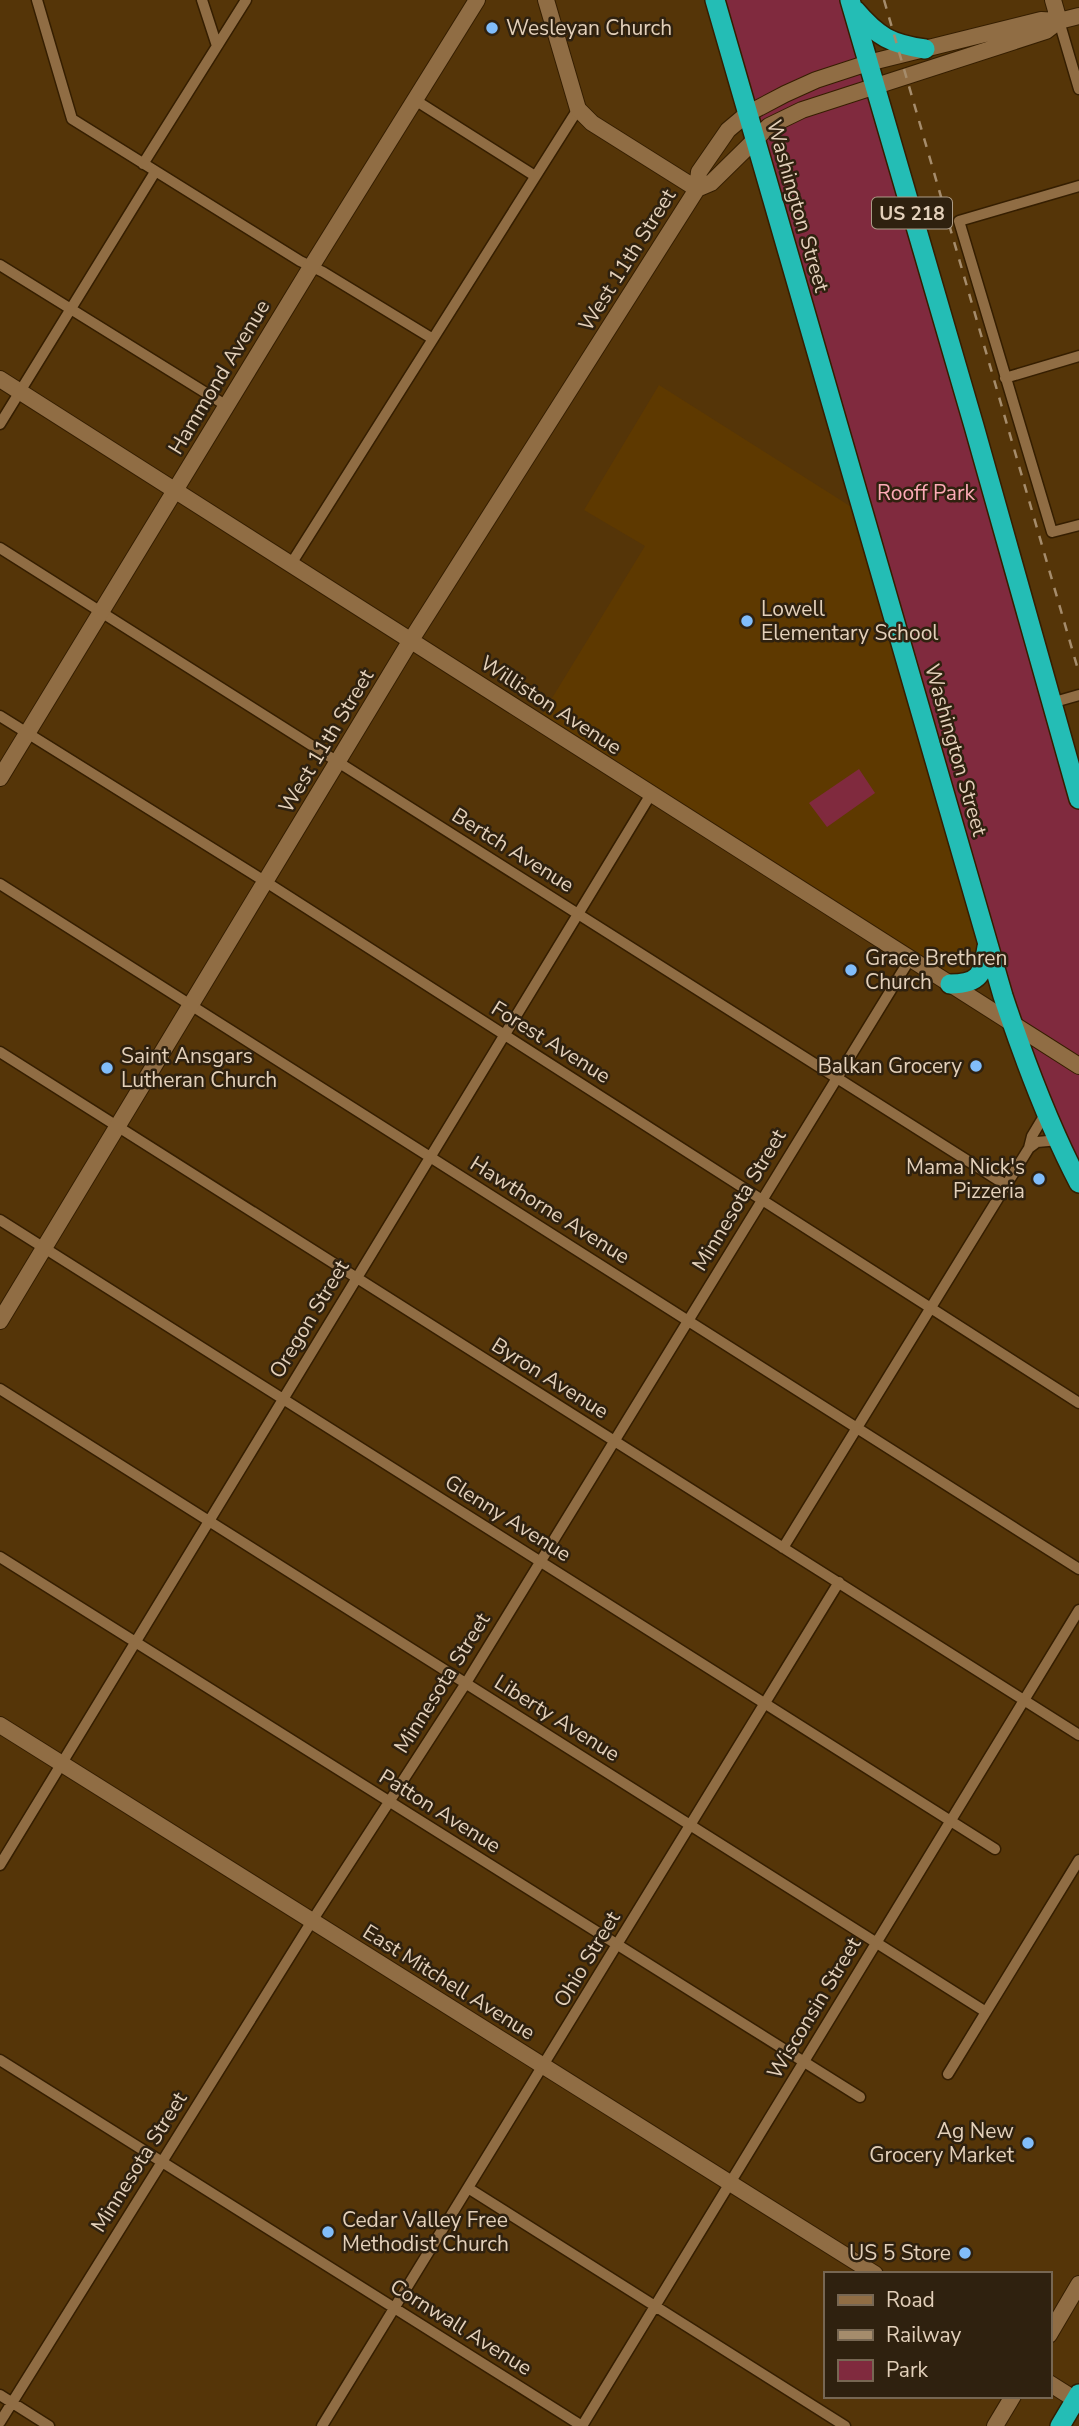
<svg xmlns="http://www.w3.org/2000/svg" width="1079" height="2426" viewBox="0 0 1079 2426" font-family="'Nunito Sans',sans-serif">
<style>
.built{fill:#5e3900}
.green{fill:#802a3e}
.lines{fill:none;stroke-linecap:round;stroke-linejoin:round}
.street-casing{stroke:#351e00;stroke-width:13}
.secondary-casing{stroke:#351e00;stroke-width:18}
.highway-casing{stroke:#351e00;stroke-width:22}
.street{stroke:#906d44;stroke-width:10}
.secondary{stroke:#906d44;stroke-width:16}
.highway{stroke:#24bdb5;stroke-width:19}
.rail{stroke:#a58c6c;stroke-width:2.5;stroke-dasharray:9 9;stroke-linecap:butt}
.poi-dot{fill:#81bdfa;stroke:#2f210f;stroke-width:2.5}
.labels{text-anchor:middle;stroke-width:5;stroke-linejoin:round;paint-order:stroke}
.shield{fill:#2f210f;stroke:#ad9c87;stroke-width:2}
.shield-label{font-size:19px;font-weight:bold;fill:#e3d0ba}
.poi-label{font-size:21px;fill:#e3d0ba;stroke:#2f210f;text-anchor:start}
.street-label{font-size:21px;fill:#e3d0ba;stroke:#2f210f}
.park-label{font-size:21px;fill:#fdabb7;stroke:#2f210f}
</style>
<rect width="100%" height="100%" fill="#553508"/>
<path class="built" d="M659,385L864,515L987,942L950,984L538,721L645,546L584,510Z"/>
<path class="green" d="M715,0H850L1079,787V1183L1036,1085Z
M859,769L875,793L827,827L809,803Z"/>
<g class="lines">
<g class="street-casing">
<path id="street" d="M37,0L72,119L300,261L323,272L433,339
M202,0L217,46
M1059,21L1079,89
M415,100L535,176
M143,164L246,0
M1079,186L959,221L1052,532L1079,525
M0,265L227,406
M1005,378L1079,356
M0,424L155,172
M0,548L1006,1185
M291,564L578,109
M1051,703L1079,695
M0,716L266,882L1079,1403
M0,884L1079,1569
M0,1052L1079,1735
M1029,1148L1037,1142L1059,1140
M0,1220L995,1849
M0,1389L986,2012
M783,1548L1029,1148L1032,1136L1047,1111
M0,1557L860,2097
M0,1865L651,794
M0,2060L582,2426
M948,2074L1079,1860
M468,2188L845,2426
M0,2395L49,2426
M0,2422L312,1921L466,1683L910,959
M322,2426L839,1582
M582,2426L1079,1610"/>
</g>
<g class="secondary-casing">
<path id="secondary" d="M546,0L578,109L592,123L697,189
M1053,0L1059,21
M697,189L711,183L769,126L802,110L1046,31L1059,21L1079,16
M0,379L1079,1066
M0,778L311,267L477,0
M0,1321L411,640L697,189L699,172L728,130L747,114L785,94L816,80L868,63L1041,20L1059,21
M0,1725L875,2274
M1049,2335L1079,2284
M1049,2383L1079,2402
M995,2426L1013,2396"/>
</g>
<g class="highway-casing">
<path id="highway" d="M715,0L1003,996C1024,1059 1048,1124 1079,1183
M850,0L974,426L1079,799
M855,10C878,37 891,44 925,49
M950,984C980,984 983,974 987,947
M1060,2426L1079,2394"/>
</g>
<use href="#street" class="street"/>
<use href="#secondary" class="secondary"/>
<use href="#highway" class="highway"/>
<path class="rail" d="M884,0L1079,673"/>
</g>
<g class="poi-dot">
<circle cx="492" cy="28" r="7"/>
<circle cx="747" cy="621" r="7"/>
<circle cx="851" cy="970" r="7"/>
<circle cx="976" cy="1066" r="7"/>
<circle cx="107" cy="1068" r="7"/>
<circle cx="1039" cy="1179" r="7"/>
<circle cx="1028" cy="2143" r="7"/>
<circle cx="328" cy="2232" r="7"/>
<circle cx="965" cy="2253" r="7"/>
</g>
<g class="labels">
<rect class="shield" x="872" y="197.5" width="80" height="31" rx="5"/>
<g class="shield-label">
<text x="912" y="220">US 218</text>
</g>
<g class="poi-label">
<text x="506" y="35">Wesleyan Church</text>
<text x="761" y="616">Lowell<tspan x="761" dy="24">Elementary School</tspan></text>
<text x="865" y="965">Grace Brethren<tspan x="865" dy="24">Church</tspan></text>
<text x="121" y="1063">Saint Ansgars<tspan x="121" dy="24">Lutheran Church</tspan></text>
<text x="962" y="1073" text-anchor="end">Balkan Grocery</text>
<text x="1025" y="1174" text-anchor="end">Mama Nick's<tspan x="1025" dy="24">Pizzeria</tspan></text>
<text x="1014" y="2138" text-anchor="end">Ag New<tspan x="1014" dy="24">Grocery Market</tspan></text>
<text x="342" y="2227">Cedar Valley Free<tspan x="342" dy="24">Methodist Church</tspan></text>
<text x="951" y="2260" text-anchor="end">US 5 Store</text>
</g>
<g class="street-label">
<text transform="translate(798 206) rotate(74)" y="7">Washington Street</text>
<text transform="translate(627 260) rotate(-58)" y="7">West 11th Street</text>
<text transform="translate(219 377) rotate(-59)" y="7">Hammond Avenue</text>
<text transform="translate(551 705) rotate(33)" y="7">Williston Avenue</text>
<text transform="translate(326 741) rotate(-59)" y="7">West 11th Street</text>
<text transform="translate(956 750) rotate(74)" y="7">Washington Street</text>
<text transform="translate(513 850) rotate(32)" y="7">Bertch Avenue</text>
<text transform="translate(551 1042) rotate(32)" y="7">Forest Avenue</text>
<text transform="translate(739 1200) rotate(-59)" y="7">Minnesota Street</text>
<text transform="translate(550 1210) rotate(32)" y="7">Hawthorne Avenue</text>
<text transform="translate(309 1319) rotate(-59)" y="7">Oregon Street</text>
<text transform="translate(550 1378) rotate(32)" y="7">Byron Avenue</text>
<text transform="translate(508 1518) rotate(32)" y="7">Glenny Avenue</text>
<text transform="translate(442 1683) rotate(-58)" y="7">Minnesota Street</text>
<text transform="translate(557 1718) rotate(32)" y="7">Liberty Avenue</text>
<text transform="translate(440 1811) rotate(32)" y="7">Patton Avenue</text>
<text transform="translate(587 1959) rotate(-59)" y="7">Ohio Street</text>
<text transform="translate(449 1982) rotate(32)" y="7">East Mitchell Avenue</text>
<text transform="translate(814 2008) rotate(-59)" y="7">Wisconsin Street</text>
<text transform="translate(139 2162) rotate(-58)" y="7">Minnesota Street</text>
<text transform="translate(461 2327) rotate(32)" y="7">Cornwall Avenue</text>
</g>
<g class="park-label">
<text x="926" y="500">Rooff Park</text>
</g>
</g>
<rect x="824" y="2272" width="228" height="126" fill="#2f210f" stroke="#776753" stroke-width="2"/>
<rect x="838" y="2295" width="35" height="10" fill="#906d44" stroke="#776753" stroke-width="2"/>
<text x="886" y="2307" font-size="21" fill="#e3d0ba">Road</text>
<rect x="838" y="2330" width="35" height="10" fill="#a58c6c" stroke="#776753" stroke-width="2"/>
<text x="886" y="2342" font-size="21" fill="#e3d0ba">Railway</text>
<rect x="838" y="2360" width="35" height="21" fill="#802a3e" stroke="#776753" stroke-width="2"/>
<text x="886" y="2377" font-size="21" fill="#e3d0ba">Park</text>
</svg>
